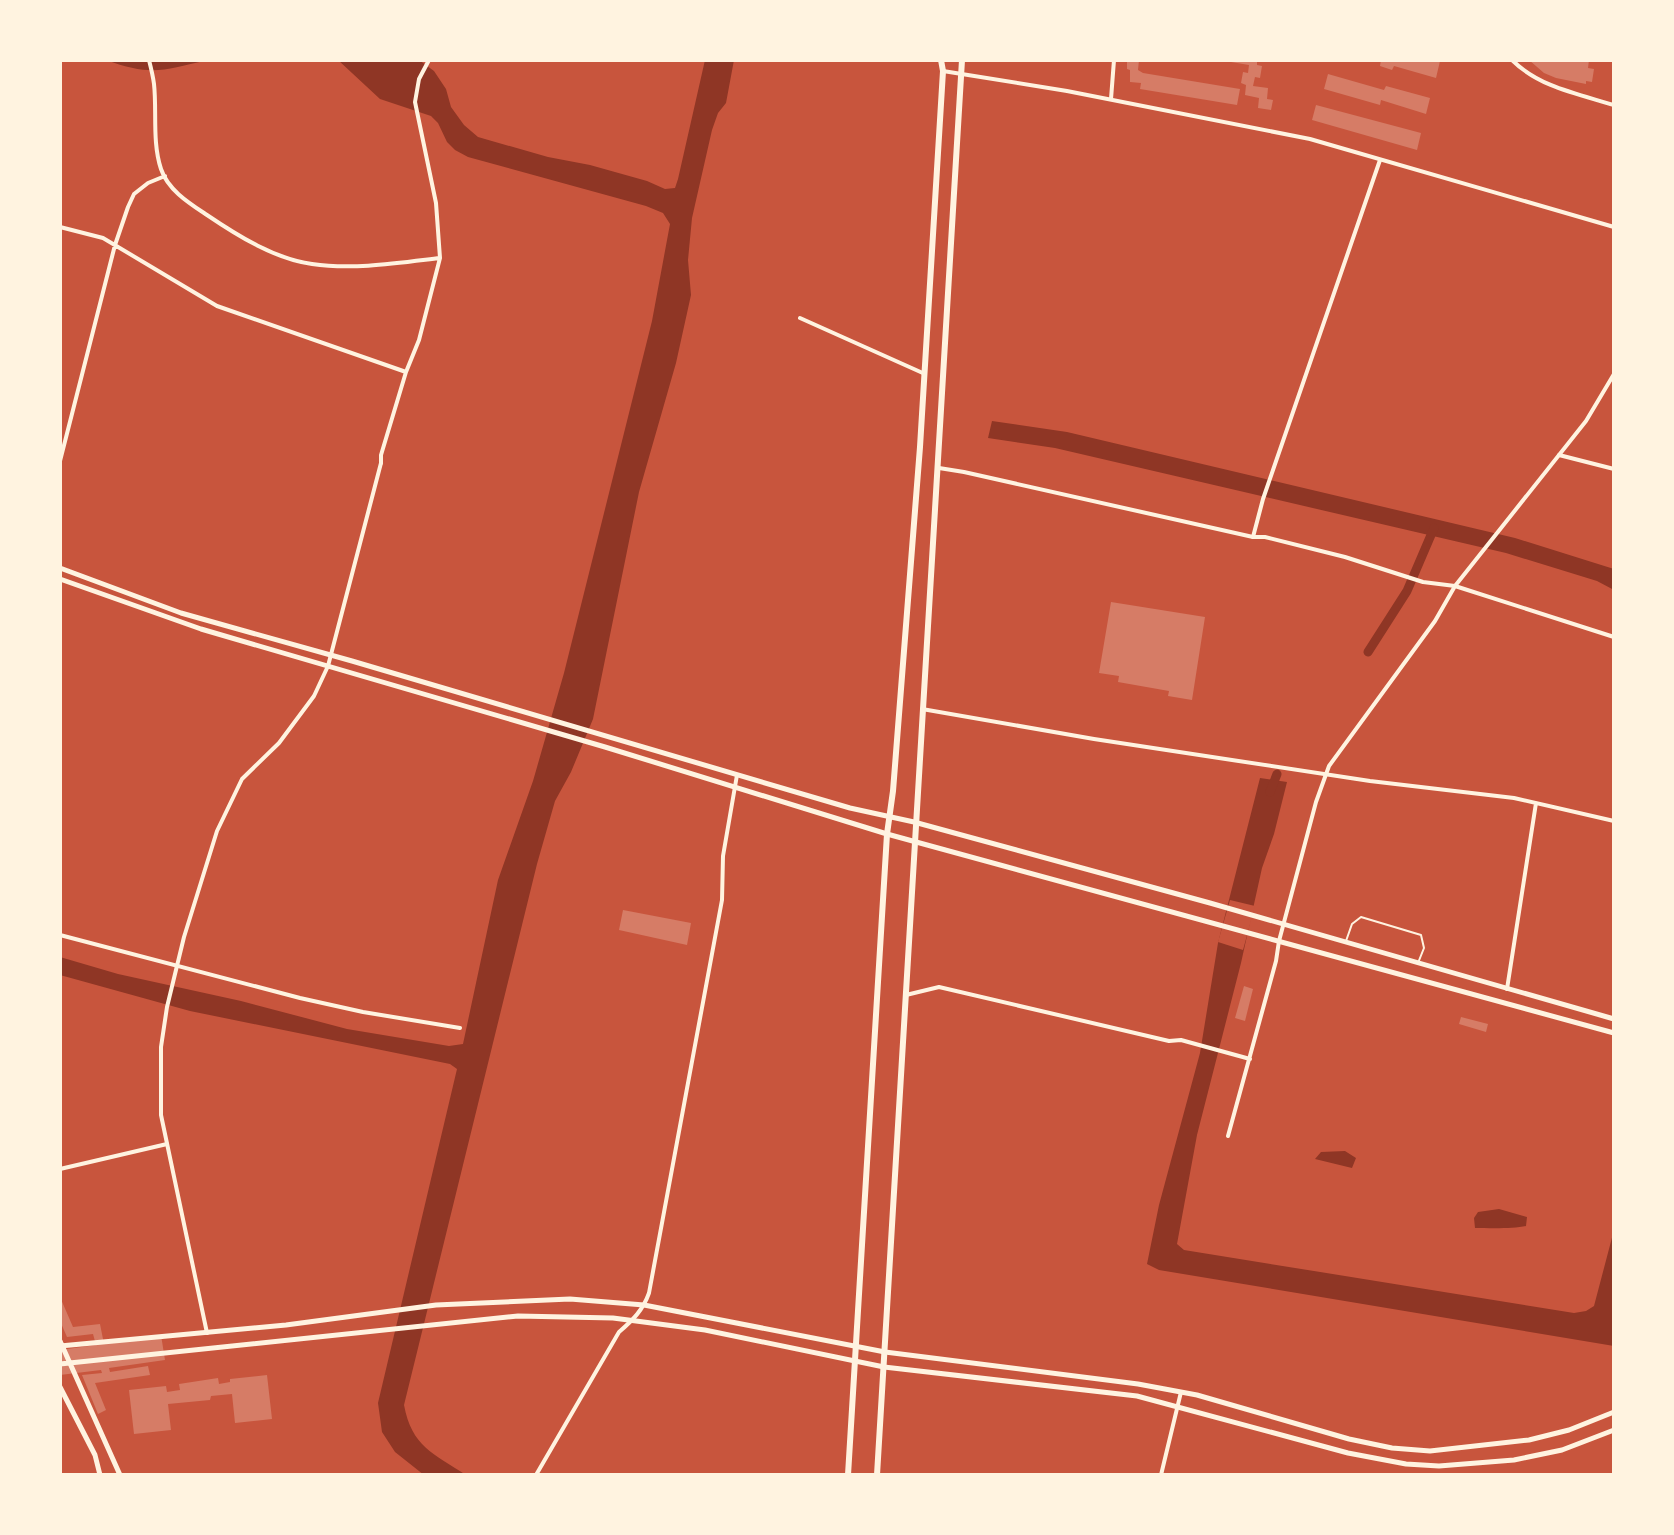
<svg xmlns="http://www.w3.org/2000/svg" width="1674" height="1535" viewBox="0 0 1674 1535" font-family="'Fira Sans Condensed',sans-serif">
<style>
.water{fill:#8f3625}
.pier{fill:#c8553d}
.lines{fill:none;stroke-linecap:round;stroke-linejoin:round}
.canal{stroke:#8f3625;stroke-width:9}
.building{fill:#d67c66}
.service{stroke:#fff3e0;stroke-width:2}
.minor{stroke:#fff3e0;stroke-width:4}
.tertiary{stroke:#fff3e0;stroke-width:4}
.secondary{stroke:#fff3e0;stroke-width:5}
.primary{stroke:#fff3e0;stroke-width:6}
</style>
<rect width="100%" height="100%" fill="#c8553d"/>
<path class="water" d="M106,60H207C163,71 150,76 106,60Z
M338,60H419L434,71L446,89L451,107L464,125L478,137L548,157L590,165L647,181L665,189L675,188L678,179L705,60H734L726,103L718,113L712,130L692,218L688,260L691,295L676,363L639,492L593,719L571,772L555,801L537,864L404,1405C412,1447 433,1453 466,1475H424L395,1452L382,1432L378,1403L457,1069L450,1064L190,1011L60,975V957L118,974L241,1001L347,1029L449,1046L463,1044L498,880L533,781L564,673L652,321L670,224L663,213L646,206L468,157L455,150L447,142L438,123L431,116L380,99Z
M992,421L1067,432L1515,538L1614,569V590L1597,581L1506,553L1055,448L988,438Z
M1260,778L1287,782L1274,834L1262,868L1241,963L1197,1135L1177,1244L1184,1250L1574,1313L1586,1311L1594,1306L1614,1230V1346L1159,1270L1147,1264L1159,1205L1200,1053L1218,943Z
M1345,1151L1356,1158L1352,1168L1315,1159L1321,1152Z
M1499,1209L1527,1217L1526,1226C1513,1229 1489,1228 1475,1228L1474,1218L1478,1212Z"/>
<path class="pier" d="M1230,900L1255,906L1243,950L1218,942Z"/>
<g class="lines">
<path class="canal" d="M1368,652L1407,591L1434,528
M1270,792L1277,774"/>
</g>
<path class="building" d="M1127,60H1139L1138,70L1143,73L1240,89L1237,105L1140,89L1141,83L1130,82V70L1127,69Z
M1219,60H1257V65L1262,66L1260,78L1255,77L1253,86L1268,88L1267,99L1273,100L1271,110L1258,108L1259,98L1245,95L1246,85L1241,83L1243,72L1248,73L1249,65Z
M1381,60H1438L1440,61L1436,78L1394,66L1392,70L1380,66Z
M1529,60H1589L1588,68L1594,69L1592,82L1586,81V84L1556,78L1544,73Z
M1328,74L1384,90L1386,86L1430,98L1426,114L1381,100L1380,105L1324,89Z
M1316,105L1421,133L1417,150L1312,120Z
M1111,602L1205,617L1192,700L1168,696L1169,691L1118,682L1119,676L1099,673Z
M623,910L691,923L687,945L619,930Z
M1244,986L1253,989L1245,1021L1235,1018Z
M1461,1017L1488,1024L1486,1032L1459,1024Z
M60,1297L73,1327L100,1324L104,1344L161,1335L165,1360L109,1368L110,1372L148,1366L150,1375L95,1383L106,1410L98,1414L82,1375L102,1373L101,1370L60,1375V1350L96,1345L93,1334L67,1337L60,1321Z
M267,1375L272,1419L235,1423L232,1394L211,1396L210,1400L168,1404L171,1430L134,1434L129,1390L166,1386L167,1392L180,1390L179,1384L218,1378L219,1384L230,1382V1379Z"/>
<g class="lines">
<path class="service" d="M1346,941L1352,924L1361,917L1421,935L1424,948L1418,963"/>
<path class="minor" d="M149,60C151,68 153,76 154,84C157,111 152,142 161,169C168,190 189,203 207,215C238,236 275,259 312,264C353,270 398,263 440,258
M1512,60C1539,87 1578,94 1614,105
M1111,99L1114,60
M60,227L103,238L217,306L406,372
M800,318L925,374
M1559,455L1614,469
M60,461L115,245L128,207L134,194L148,183L165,176
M381,463V455L406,372L419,340L440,258L436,203L415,102L419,79L429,60
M1253,537L1263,499L1380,160
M922,709L1094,739L1370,781L1514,798L1614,821
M60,935L300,998L363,1012L460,1028
M1507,989L1536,803
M906,995L939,987L1169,1041L1181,1040L1250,1059
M1228,1136L1276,961L1279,941
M60,1169L167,1144
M536,1475L619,1332C633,1320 643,1310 649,1293L722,900L723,856L737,775
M1161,1475L1181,1392"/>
<path class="tertiary" d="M943,71L1067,91L1310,139L1614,227
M939,468L964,472L1253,537H1265L1345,557L1423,582L1455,586L1614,637
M1279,941L1316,802L1329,766L1435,621L1455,586L1586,421L1614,374
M207,1333L161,1115V1047L167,1007L184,937L217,831L242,779L279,743L314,696L328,666L381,463"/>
<path class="secondary" d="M60,568L181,613L352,661L850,808L914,822L1210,903L1614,1019
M60,579L201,629L605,747L887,834L1614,1033
M60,1341L120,1475
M60,1346L286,1325L436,1305L570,1299L644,1305L885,1352L1138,1384L1197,1395L1349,1439L1392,1448L1430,1451L1529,1440L1569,1430L1614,1412
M60,1364L518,1316L613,1318L705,1330L884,1367L1137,1396L1348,1453L1406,1464L1439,1466L1514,1460L1562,1450L1614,1430
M60,1387L95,1455L100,1475"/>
<path class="primary" d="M848,1475L887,834L893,791L920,447L943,71L941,60
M877,1475L962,60"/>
</g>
<rect width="1674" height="1535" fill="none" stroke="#fff3e0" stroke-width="124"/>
</svg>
